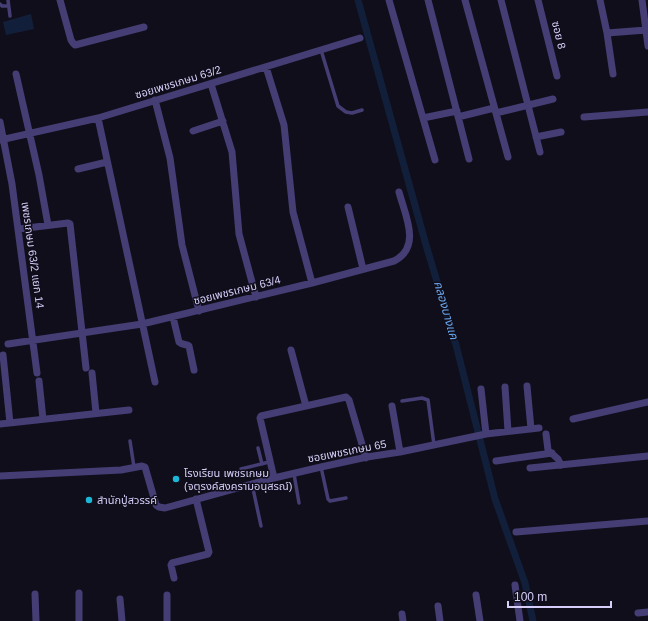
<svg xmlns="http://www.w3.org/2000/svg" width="648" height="621" viewBox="0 0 648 621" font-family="Helvetica,'Noto Sans Thai',sans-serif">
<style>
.water{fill:#121f3b}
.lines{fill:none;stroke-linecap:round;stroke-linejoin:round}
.canal{stroke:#121f3b;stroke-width:7}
.service{stroke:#443e75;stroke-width:3.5}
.minor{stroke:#443e75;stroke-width:7}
.poi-dot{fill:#1cb6d7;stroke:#110e1b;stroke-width:1.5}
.labels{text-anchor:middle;stroke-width:3;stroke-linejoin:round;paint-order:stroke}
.street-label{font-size:11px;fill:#d6cef9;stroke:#110e1b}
.poi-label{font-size:11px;fill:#d6cef9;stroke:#110e1b;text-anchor:start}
.water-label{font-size:12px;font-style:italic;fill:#69a5ec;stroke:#110e1b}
</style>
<rect width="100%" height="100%" fill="#110e1b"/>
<path class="water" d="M31,14L34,29L6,35L3,22Z"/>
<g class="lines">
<path class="canal" d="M358,0L426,245L456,345L495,499L525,583L533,621"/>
<path class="service" d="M8,0L10,16
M0,4L2,6H8
M321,50L338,106L346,112L352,113L362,110
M402,401L422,398L428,400L434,445
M130,441L134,467
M258,448L262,464
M321,467L328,499L330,501L346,498
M241,469L269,462
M294,474L299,503
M252,484L261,526"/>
<path class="minor" d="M60,0L71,40L73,43L75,45L144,27
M389,0L435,160
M428,0L469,159
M465,0L508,157
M501,0L540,152
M538,0L557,76
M600,0L607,33L613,74
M642,0L648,46
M607,33L646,30
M266,67L284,125L293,212L312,283
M16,74L39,175L48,225
M211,84L232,152L239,234L256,297
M155,100L170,158L182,245L199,311
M496,113L553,99
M458,117L494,108
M584,117L648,112
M98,118L155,382
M423,118L457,111
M0,122L12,184L37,373
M193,131L223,121
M536,137L561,132
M0,140L98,118L360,38
M78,169L107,162
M348,207L363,269
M19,229L68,223L70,224L86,368
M173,317L179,342C182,345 186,344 189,346L194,370
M8,344L142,324L312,283L394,261C422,247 405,215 399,192
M291,350L306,406
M3,355L10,423
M92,373L96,413
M39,381L43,419
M527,386L531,429
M505,387L508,431
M481,389L486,434
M392,406L400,452
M573,419L648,402
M0,424L129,410
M546,434L548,450L558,459L561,465
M496,461L552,453
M530,468L648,456
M0,476L121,470L142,466L145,467L156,505L159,507L165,508L274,478L321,467L367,457L400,452L486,434L539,428
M274,478L260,418L261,416L346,397L349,400L366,458
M516,532L648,521
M174,578L171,565L172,563L208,554L209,552L196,499
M515,585L520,621
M79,593V621
M35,594L36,621
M167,595V621
M476,595L480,621
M120,599L122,621
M438,606L440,621
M638,613L648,612
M402,614L403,621"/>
</g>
<g class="poi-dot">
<circle cx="176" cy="479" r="4"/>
<circle cx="89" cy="500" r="4"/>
</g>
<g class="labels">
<g class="street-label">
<text transform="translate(559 35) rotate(76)" y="4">ซอย 8</text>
<text transform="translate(178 82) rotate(-17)" y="4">ซอยเพชรเกษม 63/2</text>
<text transform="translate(33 255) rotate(82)" y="4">เพชรเกษม 63/2 แยก 14</text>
<text transform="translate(237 290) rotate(-14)" y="4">ซอยเพชรเกษม 63/4</text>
<text transform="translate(347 451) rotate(-11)" y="4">ซอยเพชรเกษม 65</text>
</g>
<g class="poi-label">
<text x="184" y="477">โรงเรียน เพชรเกษม<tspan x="184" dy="13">(จตุรงค์สงครามอนุสรณ์)</tspan></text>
<text x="97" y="504">สำนักปู่สวรรค์</text>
</g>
<g class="water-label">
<text transform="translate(446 310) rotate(74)" y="4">คลองบางแค</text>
</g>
</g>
<path d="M508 601v6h103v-6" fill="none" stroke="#d6cef9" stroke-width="2"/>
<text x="514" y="601" font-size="12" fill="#d6cef9" stroke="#110e1b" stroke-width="3" paint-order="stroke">100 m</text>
</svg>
